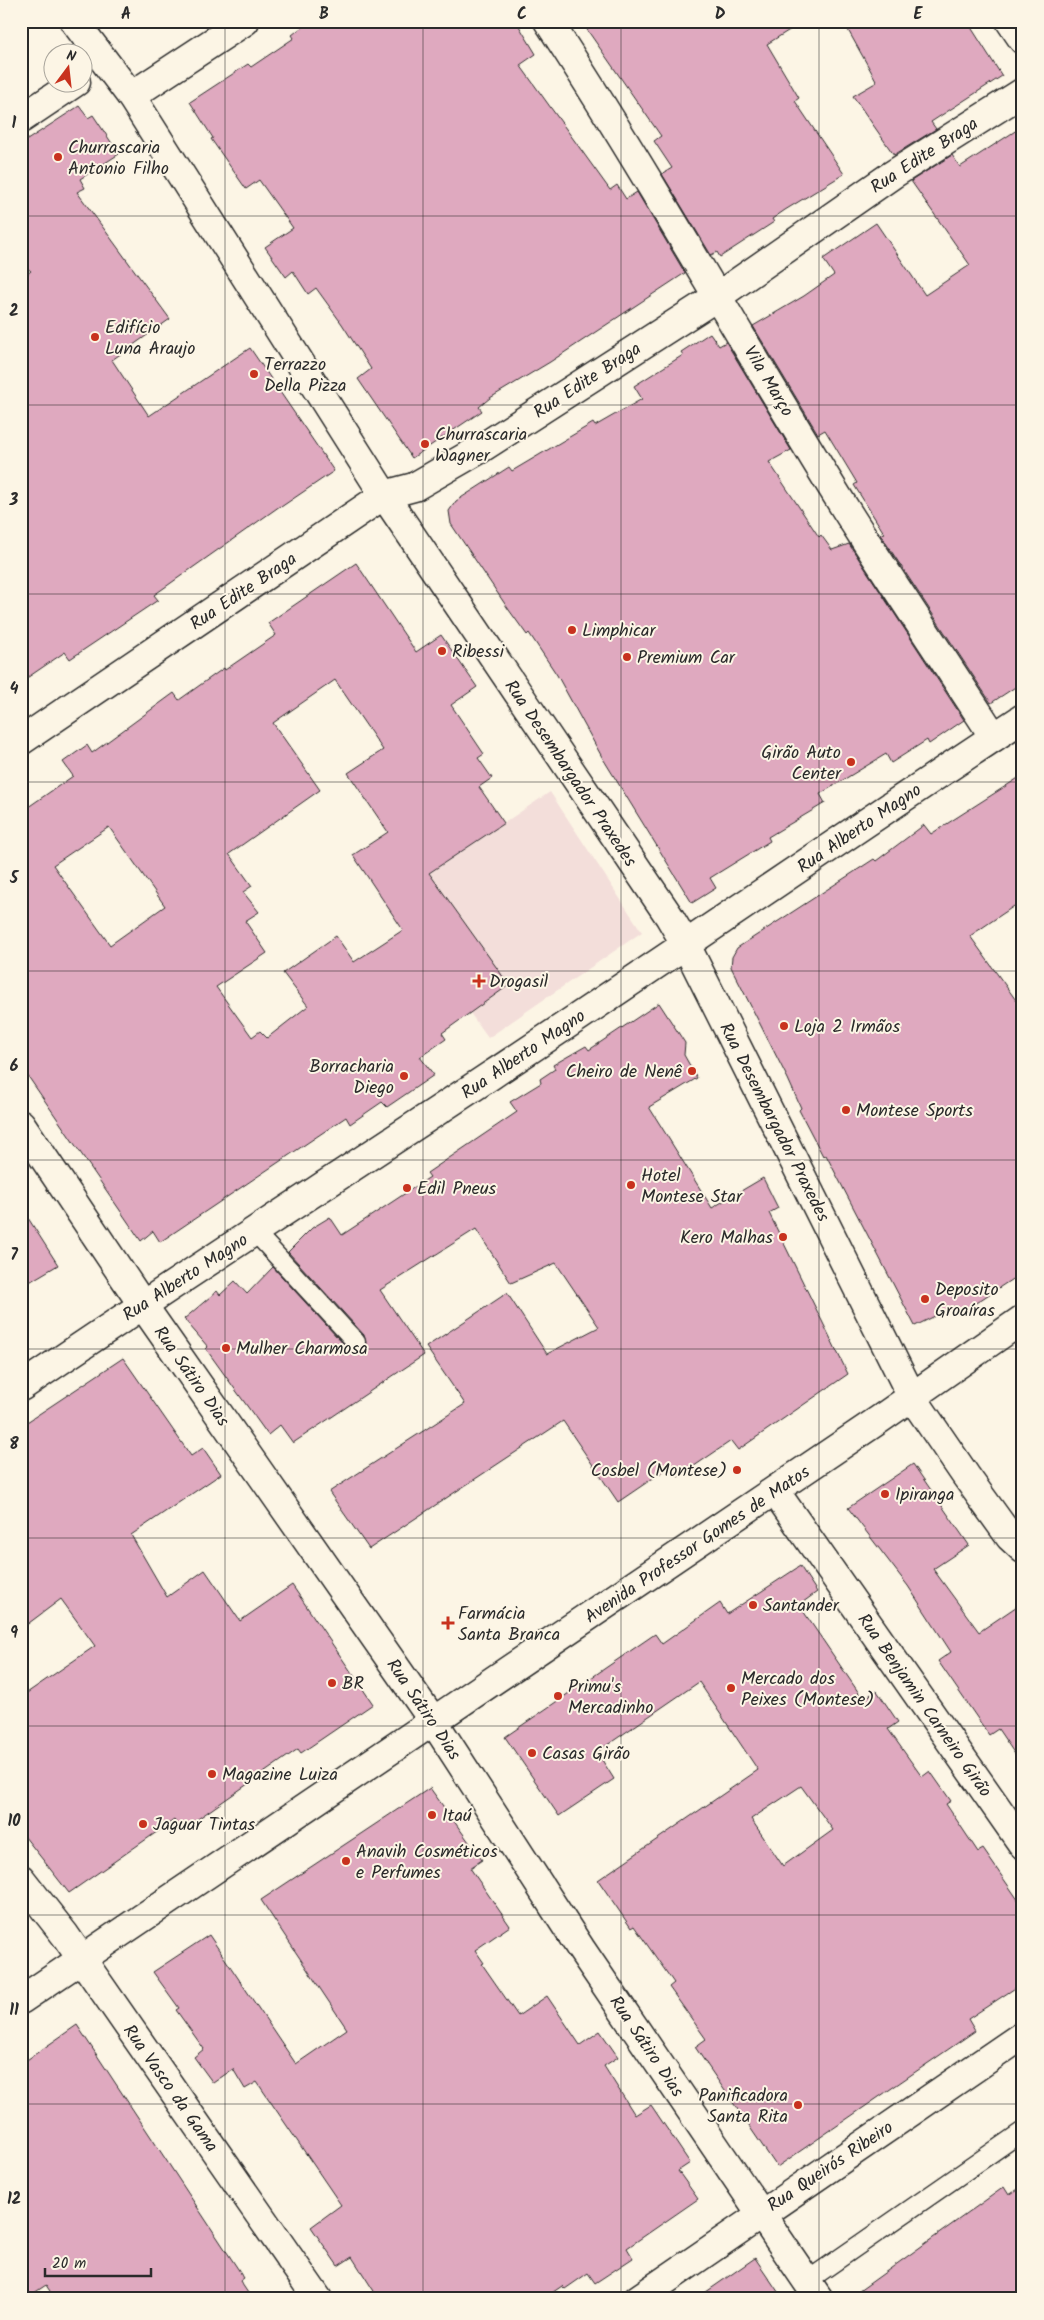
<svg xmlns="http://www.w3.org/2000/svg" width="1044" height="2320" viewBox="0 0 1044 2320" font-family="Kalam,sans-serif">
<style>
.built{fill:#f3deda}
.building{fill:#dfa9bf;stroke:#2b2b2b;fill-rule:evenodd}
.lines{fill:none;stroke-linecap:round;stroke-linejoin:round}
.service-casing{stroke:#2b2b2b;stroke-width:21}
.minor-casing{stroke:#2b2b2b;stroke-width:31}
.tertiary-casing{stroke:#2b2b2b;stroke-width:31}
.primary-casing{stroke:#2b2b2b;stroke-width:31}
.service{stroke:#fcf5e5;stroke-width:18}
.minor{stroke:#fcf5e5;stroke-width:28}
.tertiary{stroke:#fcf5e5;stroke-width:28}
.primary{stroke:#fcf5e5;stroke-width:28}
.grid{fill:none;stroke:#2b2b2b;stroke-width:1;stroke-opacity:0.55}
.poi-dot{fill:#c8321e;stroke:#fcf5e5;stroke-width:2}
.labels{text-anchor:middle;stroke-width:4;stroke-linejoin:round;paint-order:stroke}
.poi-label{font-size:18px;fill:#2b2b2b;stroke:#fcf5e5;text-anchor:start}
.street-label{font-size:18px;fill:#2b2b2b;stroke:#fcf5e5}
.neatline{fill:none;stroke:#2b2b2b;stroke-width:2}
.grid-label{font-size:16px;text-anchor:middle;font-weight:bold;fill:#2b2b2b}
</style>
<rect width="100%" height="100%" fill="#fcf5e5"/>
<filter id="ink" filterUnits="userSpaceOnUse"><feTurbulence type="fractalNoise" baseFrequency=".02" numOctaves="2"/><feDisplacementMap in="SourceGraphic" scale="10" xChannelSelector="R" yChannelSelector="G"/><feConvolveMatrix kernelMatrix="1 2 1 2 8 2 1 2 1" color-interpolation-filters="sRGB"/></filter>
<g filter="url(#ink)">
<path class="built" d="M550,792L642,932L488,1038L389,900Z"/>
<path class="building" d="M310,21H516L536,54L520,65L610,190L617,185L626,199L637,192L685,273L550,362L490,398L479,407L482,411L412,458L358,379L371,369L342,324L316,288L308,294L293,271L286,277L265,247L293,228L259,180L246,189L211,139L213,138L190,102L248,64L251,67L294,38L292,35Z
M581,21H804L767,44L799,98L795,101L844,174L785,210L772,219L774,222L720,257L717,252L711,255L662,174L672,168L654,141L661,136Z
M843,21H967L1002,76L931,122L936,129L894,155L853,96L877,82Z
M79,106L88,118L93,115L119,154L80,179L85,188L77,192L170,319L112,360L149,416L250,348L334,471L281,507L280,506L154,595L158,600L70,659L65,652L21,682V279L31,271L21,263V144Z
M1023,126V682L991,703L880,534L884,533L854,485L857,483L825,430L818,434L753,326L804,296L834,275L823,259L876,223L925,295L970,265L911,181L952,155L960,167Z
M710,333L719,346L726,342L791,450L769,462L819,537L821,535L832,550L849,544L964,720L929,744L927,740L891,763L886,754L820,794L825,803L768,837L770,841L710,878L716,888L692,903L602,757L557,675L529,633L527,635L509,610L451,524L449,511L456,501L509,467L512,471L593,423L595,426L642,399L634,386L683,355L681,352Z
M356,563L416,652L441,635L477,687L451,705L484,754L478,758L492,778L479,787L504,823L429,873L509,985L442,1033L446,1039L420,1057L434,1075L387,1107L382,1102L350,1124L346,1117L160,1242L153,1231L141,1241L21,1066V812L73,776L63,762L87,745L92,753L174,693L179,700L224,668L225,670L276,635L268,623ZM335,680L383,750L348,773L388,832L353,855L403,930L354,962L336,936L283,973L308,1006L267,1038L260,1031L252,1037L216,987L267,953L245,921L259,912L243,892L252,886L229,854L320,790L273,723ZM109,827L165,906L110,945L53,865Z
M1023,775V900L970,936L1023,1010V1272L959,1314L955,1306L915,1326L826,1155L823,1156L799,1110L801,1108L788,1079L731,967L732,957L737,948L874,859L876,861L924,825L931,834Z
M659,1003L685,1043L684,1055L697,1078L649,1107L712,1208L763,1178L778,1208L769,1213L848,1374L738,1450L731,1441L678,1477L671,1466L618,1502L563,1421L369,1549L329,1492L465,1404L426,1347L507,1293L547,1354L599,1327L556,1263L511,1283L476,1229L380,1290L424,1355L293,1443L280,1425L268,1435L206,1349L208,1347L184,1319L217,1291L220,1295L235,1281L247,1294L273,1267L348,1349L353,1352L363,1350L366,1345L364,1335L288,1252L312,1228L330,1217L342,1235L430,1177L427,1173L517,1112L510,1102L541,1083L540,1079L555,1069L553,1065L586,1046L589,1050Z
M21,1207L58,1265L21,1287Z
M123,1358L191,1456L203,1448L221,1474L131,1535L167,1597L205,1570L240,1621L292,1585L373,1704L301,1753L298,1749L182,1830L174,1820L69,1893L21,1832V1697L95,1646L61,1599L21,1629V1426Z
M913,1464L969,1545L933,1569L979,1632L1023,1602V1766L998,1729L989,1735L938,1661L951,1652L908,1586L848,1508Z
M800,1566L817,1592L799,1605L863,1699L877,1691L898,1722L888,1729L922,1777L930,1771L951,1801L946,1804L978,1852L983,1849L1023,1907V1983L968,2019L975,2031L777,2167L695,2047L706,2039L669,1987L674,1983L634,1926L631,1928L598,1880L758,1770L699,1682L597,1752L614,1779L559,1816L505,1737L655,1634L662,1644L720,1603L727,1614ZM801,1786L833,1830L783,1866L751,1819Z
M430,1788L482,1860L470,1868L510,1926L475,1950L484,1963L482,1964L518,2016L547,1996L580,2045L600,2031L618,2057L604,2066L635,2115L651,2105L690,2163L678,2171L698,2199L627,2248L633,2258L595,2283L588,2273L565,2289L562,2286L543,2299H379L352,2257L338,2266L311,2227L341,2205L257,2082L245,2089L233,2069L213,2083L194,2057L204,2049L176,2010L179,2008L153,1972L209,1935L296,2064L347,2029L261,1900Z
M77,2025L244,2278L240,2281L252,2299H55L46,2285L31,2295L21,2280V2064Z
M1023,2186V2299H848L1004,2187L1009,2195Z
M755,2258L783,2299H696Z"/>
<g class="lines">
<g class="service-casing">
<path id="service" d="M254,1231L356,1342
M807,2281L1023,2131"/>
</g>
<g class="minor-casing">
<path id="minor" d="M548,21C653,181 745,348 846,510C894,586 945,661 994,737
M1010,21L1023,40
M131,96L245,21
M21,119L76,82
M21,741L384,495L414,487L480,449L718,296L892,175L1023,92
M21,1124L142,1304
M775,1491L1023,1845
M21,1879L65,1935L318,2299
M638,2299L1023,2035"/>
</g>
<g class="tertiary-casing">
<path id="tertiary" d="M74,21L131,96L384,495L669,916L686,945L912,1397L966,1476L1010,1537L1023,1549
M142,1304L434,1722L581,1949L819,2299"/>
</g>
<g class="primary-casing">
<path id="primary" d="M21,1387C176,1281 334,1180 490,1076C668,958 844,836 1023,718
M21,2000L880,1419L1023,1319"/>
</g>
<use href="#service" class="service"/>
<use href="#minor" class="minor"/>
<use href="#tertiary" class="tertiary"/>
<use href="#primary" class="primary"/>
</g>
</g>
<path class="grid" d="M225,21V2299M423,21V2299M621,21V2299M819,21V2299M21,216H1023M21,405H1023M21,594H1023M21,782H1023M21,971H1023M21,1160H1023M21,1349H1023M21,1538H1023M21,1726H1023M21,1915H1023M21,2104H1023"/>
<g class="poi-dot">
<circle cx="58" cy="157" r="5"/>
<circle cx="95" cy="337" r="5"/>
<circle cx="254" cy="374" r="5"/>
<circle cx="425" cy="444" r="5"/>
<circle cx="572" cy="630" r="5"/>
<circle cx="442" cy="651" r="5"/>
<circle cx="627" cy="657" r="5"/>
<circle cx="851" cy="762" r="5"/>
<path d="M476.5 973.5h5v5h5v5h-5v5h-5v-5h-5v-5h5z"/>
<circle cx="784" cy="1026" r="5"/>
<circle cx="692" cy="1071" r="5"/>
<circle cx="404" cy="1076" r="5"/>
<circle cx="846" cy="1110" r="5"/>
<circle cx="631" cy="1185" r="5"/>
<circle cx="407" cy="1188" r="5"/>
<circle cx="783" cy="1237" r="5"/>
<circle cx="925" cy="1299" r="5"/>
<circle cx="226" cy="1348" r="5"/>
<circle cx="737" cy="1470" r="5"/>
<circle cx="885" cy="1494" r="5"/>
<circle cx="753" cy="1605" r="5"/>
<path d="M445.5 1615.5h5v5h5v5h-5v5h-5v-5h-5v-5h5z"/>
<circle cx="332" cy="1683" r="5"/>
<circle cx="731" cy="1688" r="5"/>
<circle cx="558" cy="1696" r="5"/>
<circle cx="532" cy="1753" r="5"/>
<circle cx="212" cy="1774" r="5"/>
<circle cx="432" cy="1815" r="5"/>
<circle cx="143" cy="1824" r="5"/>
<circle cx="346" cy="1861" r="5"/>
<circle cx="798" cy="2105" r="5"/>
</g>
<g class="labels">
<g class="poi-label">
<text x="68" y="153">Churrascaria<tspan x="68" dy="21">Antonio Filho</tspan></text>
<text x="105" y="333">Edifício<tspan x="105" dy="21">Luna Araujo</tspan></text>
<text x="264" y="370">Terrazzo<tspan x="264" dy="21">Della Pizza</tspan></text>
<text x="435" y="440">Churrascaria<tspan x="435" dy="21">Wagner</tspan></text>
<text x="582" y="636">Limphicar</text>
<text x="452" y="657">Ribessi</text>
<text x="637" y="663">Premium Car</text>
<text x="841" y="758" text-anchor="end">Girão Auto<tspan x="841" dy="21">Center</tspan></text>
<text x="489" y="987">Drogasil</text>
<text x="794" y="1032">Loja 2 Irmãos</text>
<text x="394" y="1072" text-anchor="end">Borracharia<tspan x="394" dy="21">Diego</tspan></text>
<text x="682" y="1077" text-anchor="end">Cheiro de Nenê</text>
<text x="856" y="1116">Montese Sports</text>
<text x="641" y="1181">Hotel<tspan x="641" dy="21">Montese Star</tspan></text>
<text x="417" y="1194">Edil Pneus</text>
<text x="773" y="1243" text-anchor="end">Kero Malhas</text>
<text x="935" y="1295">Deposito<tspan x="935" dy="21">Groaíras</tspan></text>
<text x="236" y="1354">Mulher Charmosa</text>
<text x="727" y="1476" text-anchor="end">Cosbel (Montese)</text>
<text x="895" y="1500">Ipiranga</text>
<text x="763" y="1611">Santander</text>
<text x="458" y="1619">Farmácia<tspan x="458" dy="21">Santa Branca</tspan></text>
<text x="741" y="1684">Mercado dos<tspan x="741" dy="21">Peixes (Montese)</tspan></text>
<text x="342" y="1689">BR</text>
<text x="568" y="1692">Primu's<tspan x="568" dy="21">Mercadinho</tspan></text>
<text x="542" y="1759">Casas Girão</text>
<text x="222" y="1780">Magazine Luiza</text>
<text x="442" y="1821">Itaú</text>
<text x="153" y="1830">Jaguar Tintas</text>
<text x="356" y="1857">Anavih Cosméticos<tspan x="356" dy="21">e Perfumes</tspan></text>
<text x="788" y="2101" text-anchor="end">Panificadora<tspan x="788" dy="21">Santa Rita</tspan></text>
</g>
<g class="street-label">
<text transform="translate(924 155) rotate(-33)" y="6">Rua Edite Braga</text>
<text transform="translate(587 380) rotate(-33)" y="6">Rua Edite Braga</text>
<text transform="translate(769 381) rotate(59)" y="6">Vila Março</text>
<text transform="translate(243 591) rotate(-34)" y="6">Rua Edite Braga</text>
<text transform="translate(571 773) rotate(56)" y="6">Rua Desembargador Praxedes</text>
<text transform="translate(859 828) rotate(-34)" y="6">Rua Alberto Magno</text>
<text transform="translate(523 1054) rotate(-34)" y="6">Rua Alberto Magno</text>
<text transform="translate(775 1122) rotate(63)" y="6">Rua Desembargador Praxedes</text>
<text transform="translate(185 1277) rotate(-33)" y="6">Rua Alberto Magno</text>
<text transform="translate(192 1376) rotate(55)" y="6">Rua Sátiro Dias</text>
<text transform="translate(697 1544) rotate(-34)" y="6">Avenida Professor Gomes de Matos</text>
<text transform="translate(925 1705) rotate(55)" y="6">Rua Benjamin Carneiro Girão</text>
<text transform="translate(424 1709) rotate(56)" y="6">Rua Sátiro Dias</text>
<text transform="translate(647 2046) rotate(56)" y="6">Rua Sátiro Dias</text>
<text transform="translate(171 2088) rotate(55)" y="6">Rua Vasco da Gama</text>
<text transform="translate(830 2166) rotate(-34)" y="6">Rua Queirós Ribeiro</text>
</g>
</g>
<rect width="1044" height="2320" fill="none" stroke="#fcf5e5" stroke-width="55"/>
<g transform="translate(68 68) rotate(15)"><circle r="24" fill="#fcf5e5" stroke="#a8a49b"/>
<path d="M0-4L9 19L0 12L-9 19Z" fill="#c8321e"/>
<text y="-8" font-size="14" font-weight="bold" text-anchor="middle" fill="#2b2b2b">N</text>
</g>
<path d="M45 2268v8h106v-8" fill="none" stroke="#2b2b2b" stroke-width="2.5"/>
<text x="52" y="2268" font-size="15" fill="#2b2b2b" stroke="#fcf5e5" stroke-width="4" paint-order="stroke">20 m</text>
<rect x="28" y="28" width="988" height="2264" class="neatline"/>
<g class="grid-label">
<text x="126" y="19">A</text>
<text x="324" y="19">B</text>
<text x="522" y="19">C</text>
<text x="720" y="19">D</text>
<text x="918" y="19">E</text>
<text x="14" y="128">1</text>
<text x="14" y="316">2</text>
<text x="14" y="505">3</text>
<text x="14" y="694">4</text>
<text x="14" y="883">5</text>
<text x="14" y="1071">6</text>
<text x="14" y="1260">7</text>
<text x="14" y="1449">8</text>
<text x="14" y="1638">9</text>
<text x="14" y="1826">10</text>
<text x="14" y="2015">11</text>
<text x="14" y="2204">12</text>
</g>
</svg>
